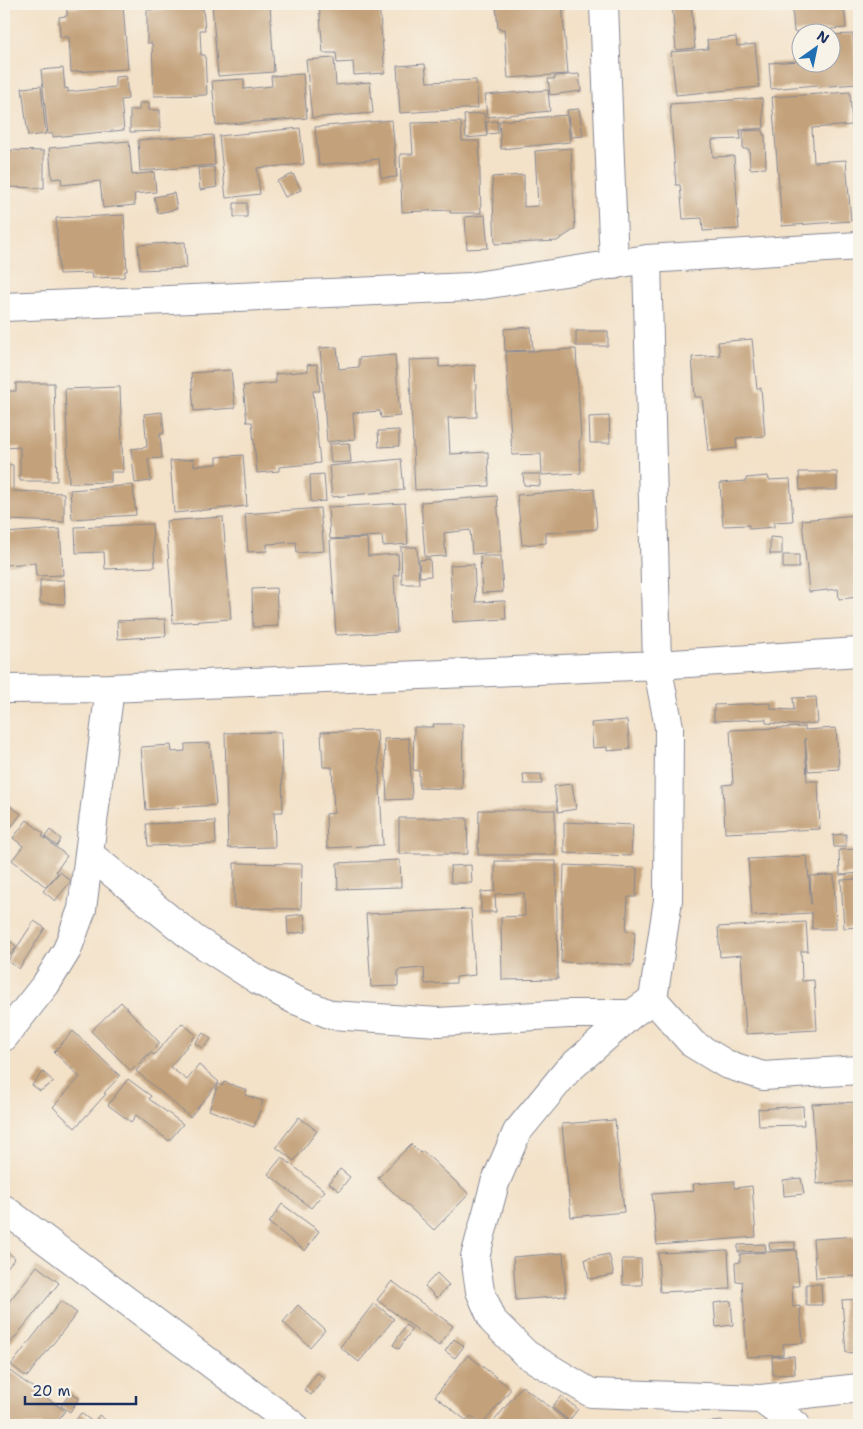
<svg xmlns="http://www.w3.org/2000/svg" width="863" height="1429" viewBox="0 0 863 1429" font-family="'Shantell Sans',sans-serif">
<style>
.building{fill:#c3a17a}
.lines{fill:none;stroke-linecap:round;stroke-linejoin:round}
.street-casing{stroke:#878893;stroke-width:30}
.street{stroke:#fff;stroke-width:28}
</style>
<rect width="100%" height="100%" fill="#f7f3e8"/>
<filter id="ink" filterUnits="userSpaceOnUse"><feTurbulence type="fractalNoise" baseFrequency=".02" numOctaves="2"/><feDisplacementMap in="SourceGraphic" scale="10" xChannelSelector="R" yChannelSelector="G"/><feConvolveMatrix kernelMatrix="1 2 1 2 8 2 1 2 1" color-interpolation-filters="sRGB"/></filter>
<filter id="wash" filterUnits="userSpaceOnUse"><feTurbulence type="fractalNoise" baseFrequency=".0096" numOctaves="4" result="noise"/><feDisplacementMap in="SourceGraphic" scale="20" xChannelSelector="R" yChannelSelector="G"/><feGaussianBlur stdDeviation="1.12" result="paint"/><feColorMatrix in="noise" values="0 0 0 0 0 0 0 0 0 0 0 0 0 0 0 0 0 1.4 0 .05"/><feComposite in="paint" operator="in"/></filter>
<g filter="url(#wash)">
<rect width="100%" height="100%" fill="#f3e1c8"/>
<g id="blocks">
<path class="building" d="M212,4H270L274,72L218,76Z
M319,4H379L385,73L354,75L353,62L337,63L336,53H323Z
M496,4H562L568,74L508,78L504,29H498Z
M672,4H691L695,48L676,50Z
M792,4H844L846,28L794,32Z
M123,5L128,69L71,72L69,37H60L59,17L67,16V8Z
M203,8L205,30H200L201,55H205L207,95L154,96L152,43H147V10Z
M853,34L857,84L817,87V85L771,89L769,63L800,61V62H830V35Z
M736,37L737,46L755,44L759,87L676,95L671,52L708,49L707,40Z
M334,58L336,85L370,82L373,113L312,118L306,60Z
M425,64L427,82L476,80L478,108L400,113L397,66Z
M63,68L65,89L68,88V92L115,87V77L126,76L128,99L121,100L124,130L53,137V134H48L41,70Z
M303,74L307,118L216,125L212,81L244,79V89L272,86L271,76Z
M579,74L581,91L550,95L548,79H555V76Z
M41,86L46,134L28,136L22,88Z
M548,90L550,111L487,117L485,95Z
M850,92L852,125L812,128L814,162L846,160L851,221L782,226L772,97Z
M762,98L764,128L740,130L741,139L712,140L713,157L734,156L739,229L703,231L702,218L683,219L680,185H676L670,104Z
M139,103H149V110H160V131L130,132V110H139Z
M579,109L583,136L571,137L567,110Z
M484,113L487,136L466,138L464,115Z
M567,115L570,142L501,149L499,121Z
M392,120L397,177L381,178L379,159L319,165L315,127Z
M497,121L498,133L487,134L486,122Z
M461,122L462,141H479L481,213H450V210L402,212L400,154H413L411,123Z
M300,128L304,164L257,168L260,194L226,198L219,136Z
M763,130V135H765L766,168L750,169L749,149H743V131Z
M213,135L215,165L140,171L138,140Z
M129,141L132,175L154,172L156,192L134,194L135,205L103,208L100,181L62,185L61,178L52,179L49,148Z
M571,148L575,229L557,241L495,244L492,177L524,175V207L538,206L535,151Z
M4,150L44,151V188L4,187Z
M214,167L217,187L200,190L198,168Z
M293,174L301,190L285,197L277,181Z
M174,193L177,209L158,213L154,197Z
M234,203H247V217H234Z
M124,215L127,271H125L124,277L92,278L91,273L59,274L56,218Z
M485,215L488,248L467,249L465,217Z
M185,242L187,268L140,270L138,245Z
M531,327L533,350L505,351L504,329Z
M576,331H608V346H576Z
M752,339L757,389L761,388L765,436L736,438L737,448L708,451L702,397H695L692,357L720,355L718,342Z
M337,347L339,369L359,367V358L395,355L400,416L381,418L380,411L353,413L355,439L327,442L320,348Z
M576,349L581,440L579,441L581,473L542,475L541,454L512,455L506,352Z
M439,359V367L475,365L477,417L448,418L450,454L488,452L489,486L415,490L409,360Z
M317,364L320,391H313L320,463L279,467V471L257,473L252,422H247L243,386L276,383L275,374L308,371L307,365Z
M231,370L235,408L194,411L191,373Z
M16,383H54L57,481H20V447L4,448V391H16Z
M120,387L123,472H111V482L69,483L65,389Z
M162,412L164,433L160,434L162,458L148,459L151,481L135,483L131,449L147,447L144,414Z
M609,416L610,443H590L589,417Z
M399,430V446L379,447L378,431Z
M349,443L351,462L331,463L329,444Z
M243,455L247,506L174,513L170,461L194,459V466L217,464V457Z
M401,459L404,490L332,497L329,466Z
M4,464L13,465V491L64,493V522L4,520Z
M799,472H837V490H800Z
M324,474L326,501L311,502L310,475Z
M523,474H540V486L524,485Z
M768,476L769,480L790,479L793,521L774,522V527L749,529V525L723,526L720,483L746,481V478Z
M133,485L136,515L72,519L70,490Z
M594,489L597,529L546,533V543L522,545L517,495Z
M497,496L501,552L472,554L470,530L444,533L446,556L425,557L421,502Z
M405,503L408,544L383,546L382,536L330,539L328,507Z
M320,508L324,551L297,553L296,542L267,544V551L248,552L245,514Z
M857,515L859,542V597L839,599L838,589L809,592L802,520Z
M223,517L231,619L173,623L166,521Z
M152,524L155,567L105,569L104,552L76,553L75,527Z
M60,529L63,575L36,576L35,563L4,565V533Z
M770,537L782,538V554H770Z
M367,538L368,556L398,554L399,575H394L397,632L336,635L330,540Z
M401,547H417L419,584H402Z
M783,555H799V568H783Z
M480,556H501L503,592L482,593Z
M430,559L431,576L420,577L419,560Z
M474,564L476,602L505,601L506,619L453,622L450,565Z
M40,580H64L65,604L40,603Z
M276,588L278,626L253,627L252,589Z
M165,619L166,636L118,639L117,621Z
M816,697L818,723L795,725L766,723V719L714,721V705L771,703V709L794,710L793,698Z
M627,720L630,749L607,751V747L593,748L591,723Z
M433,724H463L462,789L419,788V771L413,770L414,727H434Z
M805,727V730L836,728L839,769L808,771L805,738L807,781H818L820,829L725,833L723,785L733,784L730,730Z
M377,730L383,845L327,848L326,814L334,813L332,767H323L321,732Z
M281,732L283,812H274L275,847L228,848L225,733Z
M409,738L412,799L387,800L384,739Z
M210,743L216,805L146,810L141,747L171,745L172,752L185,751V744Z
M523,774H541L542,784H524Z
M572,784L576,809L558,812L554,786Z
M4,801L21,814L4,837Z
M479,810H555V855H478Z
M399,818H467L468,854H399Z
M27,820L44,834L42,836L67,856L56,871L58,873L46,887L12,860L23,846L13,838Z
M215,821L216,844L148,846L146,824Z
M564,822L633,825L631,856L564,853Z
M50,830L61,839L57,846L45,837Z
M846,834V847H834L833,835Z
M859,849V873L840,875L839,850Z
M807,856L811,904L810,876L834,875L836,929H812V913L752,916L748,859Z
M400,860L401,887L338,889L337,863Z
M495,861H556L558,979L502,980L501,917L525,916L524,893L495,894L496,912H481V892L495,891Z
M234,863L302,864L301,909L234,908Z
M471,865L472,883H451L450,866Z
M564,865L637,868L636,897H628L626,931L635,932L633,965L561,962Z
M60,872L71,881L55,901L43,891Z
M859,879V927L844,928L841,880Z
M471,909L475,975L456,977V983L425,984L424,968L398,970V986L371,987L366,914Z
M304,914L306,932L288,934L287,916Z
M34,921L45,928L19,969L8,961Z
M806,922L808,951H801L802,981L814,980L817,1030L746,1034L741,955L720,957L718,927Z
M8,939L17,947L6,958L4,956V945Z
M121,1002L160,1043L131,1071L91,1031Z
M182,1023L196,1035L170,1067L187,1080L199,1065L219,1082L190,1117L136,1071L151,1053L154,1055Z
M73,1031L120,1076L104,1093L106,1094L75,1128L53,1107L80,1077L54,1052Z
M203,1033L211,1039L203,1049L195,1043Z
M43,1072L54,1082L40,1091L32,1085Z
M128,1079L151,1096L149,1099L183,1124L169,1141L136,1115L131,1122L108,1105Z
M224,1082L247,1090L245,1095L263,1101L254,1127L209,1110L218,1084L222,1086Z
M859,1102V1181L817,1184L812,1104Z
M803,1106L804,1125L759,1126L758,1109Z
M299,1117L317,1131L294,1161L276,1147Z
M615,1120L624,1212L571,1217L562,1124Z
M411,1144L420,1153L423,1151L469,1194L434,1230L378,1178Z
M282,1157L325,1191L311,1208L268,1174Z
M340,1169L350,1177L339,1191L329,1183Z
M801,1178L804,1194L784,1196L783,1180Z
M734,1181V1188L752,1186L756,1237L657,1245L652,1194L694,1191L693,1184Z
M282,1204L319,1231L305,1251L269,1223Z
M859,1236V1276L816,1278L813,1239Z
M795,1242V1249L770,1250L769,1243Z
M765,1244L766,1251L738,1252V1245Z
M4,1249L15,1258L4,1271Z
M728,1250L730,1289L660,1292L658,1253Z
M796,1250L799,1286H792L793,1307L800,1306L803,1343L783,1344V1355L747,1357L742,1281L736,1282L735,1263L740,1262V1254Z
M563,1253L566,1296L516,1300L513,1257Z
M609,1254L614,1275L589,1279L585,1259Z
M622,1259H641L642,1285H623Z
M37,1266L59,1283L4,1351V1308Z
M437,1273L449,1285L437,1298L425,1286Z
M392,1281L453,1326L439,1346L377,1300Z
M806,1284H821L822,1305H806Z
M859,1299V1352L846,1353L842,1300Z
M61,1301L77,1313L27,1377L11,1365Z
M731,1301L733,1325L716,1327L714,1303Z
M374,1303L394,1319L359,1362L340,1347Z
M298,1305L325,1330L310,1347L283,1322Z
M406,1325L412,1329L399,1349L393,1345Z
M454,1339L464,1346L455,1358L445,1351Z
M468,1355L511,1389L482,1425L471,1416L467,1421L435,1396Z
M794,1356L795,1374L773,1375L772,1357Z
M7,1369L65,1411L54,1425H13L4,1418V1373Z
M317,1373L325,1378L311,1395L304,1390Z
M522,1386L573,1425H491Z
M71,1392L79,1398L70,1412L61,1406Z
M561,1396L578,1409L569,1421L552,1407Z
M81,1413L94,1423L99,1415L112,1425H72Z
M723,1421L724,1425H687V1424Z"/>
</g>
</g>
<g filter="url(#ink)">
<use href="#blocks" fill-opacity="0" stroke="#878893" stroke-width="1"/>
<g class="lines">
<g class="street-casing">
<path id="street" d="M604,4L614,265
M647,259L657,665L669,727L668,900L653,999L632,1014L567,1071L517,1132L495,1183L475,1257L480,1291L493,1321L526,1354L591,1393L761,1399L859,1388
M4,307L470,287L647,259L859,246
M4,689L110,688L657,665L859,652
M89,854L193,938L258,980L293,999L332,1015L438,1022L568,1014H632
M653,999L693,1044L726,1064L763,1076L859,1070
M4,1037L46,984L67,950L82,909L110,688
M4,1209L293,1425
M761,1399L796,1425"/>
</g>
<use href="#street" class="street"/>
</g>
</g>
<rect width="863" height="1429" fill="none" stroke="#f7f3e8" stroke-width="20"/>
<g transform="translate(816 48) rotate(33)"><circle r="24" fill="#f7f3e8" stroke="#9fa5b1"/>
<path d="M0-4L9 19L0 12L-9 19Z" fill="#1f6fb2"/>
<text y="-8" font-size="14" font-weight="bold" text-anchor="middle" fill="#1b2f5e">N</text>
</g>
<path d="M25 1396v8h111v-8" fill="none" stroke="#1b2f5e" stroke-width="2.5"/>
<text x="32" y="1396" font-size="15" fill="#1b2f5e" stroke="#f7f3e8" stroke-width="4" paint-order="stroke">20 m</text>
</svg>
